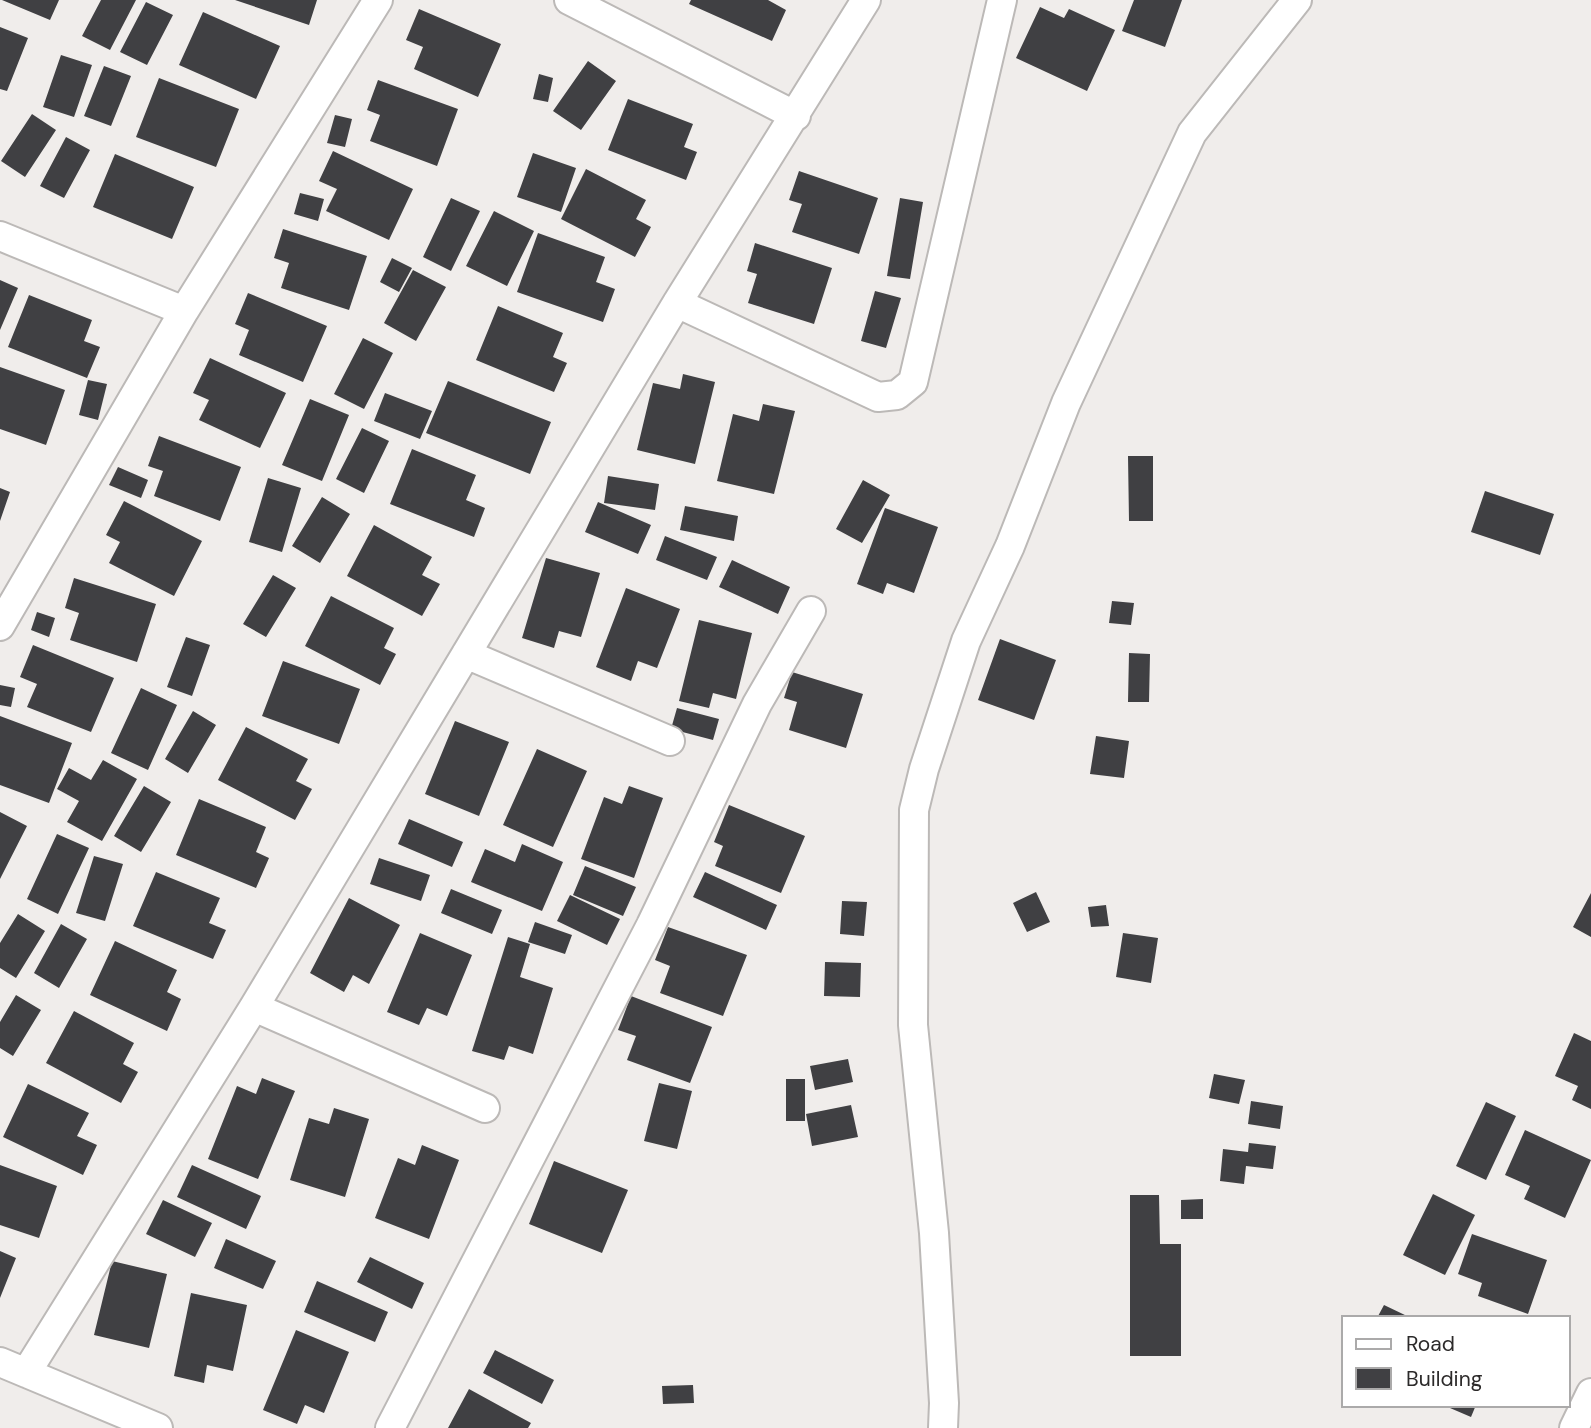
<svg xmlns="http://www.w3.org/2000/svg" width="1591" height="1428" viewBox="0 0 1591 1428" font-family="'DM Sans',sans-serif">
<style>
.building{fill:#404043}
.lines{fill:none;stroke-linecap:round;stroke-linejoin:round}
.street-casing{stroke:#bcb9b7;stroke-width:32}
.street{stroke:#fff;stroke-width:28}
</style>
<rect width="100%" height="100%" fill="#f0edeb"/>
<path class="building" d="M2,0H59L50,20Z
M101,0H136L110,50L82,36Z
M235,0H317L309,25Z
M691,0H768L786,10L772,41L689,4Z
M1134,0H1182L1165,47L1122,31Z
M146,2L173,15L147,65L120,52Z
M1040,7L1064,18L1069,9L1115,30L1087,91L1016,58Z
M419,9L501,44L478,97L414,69L423,47L406,40Z
M203,12L280,46L256,99L179,65Z
M0,27L28,38L7,91L0,89Z
M61,55L92,65L74,117L43,107Z
M588,61L616,81L581,130L553,111Z
M104,66L131,76L111,126L84,116Z
M539,74L553,78L548,102L533,99Z
M159,78L239,109L216,167L136,137Z
M378,80L458,109L437,166L370,141L380,115L367,110Z
M628,99L693,124L684,147L697,152L686,180L608,150Z
M32,114L56,130L25,177L1,161Z
M335,115L352,119L345,147L327,143Z
M66,137L90,150L64,198L40,186Z
M333,151L413,189L389,240L326,211L337,189L319,181Z
M533,153L576,168L561,212L517,197Z
M115,154L194,187L172,239L93,207Z
M586,169L646,200L636,219L651,227L635,257L561,219Z
M799,171L878,198L859,254L792,232L802,204L789,200Z
M300,193L324,199L318,221L294,214Z
M451,198L480,211L451,271L423,257Z
M900,198L923,202L910,279L887,276Z
M494,211L534,231L507,286L466,266Z
M283,229L367,256L349,310L281,288L289,263L274,258Z
M538,233L605,257L596,282L615,289L603,322L517,292Z
M755,243L832,268L814,324L748,303L757,274L747,271Z
M392,258L412,268L399,292L380,282Z
M413,270L446,287L416,341L384,323Z
M0,280L18,288L0,330Z
M875,291L901,298L886,348L861,341Z
M248,293L327,326L303,382L239,355L249,330L235,324Z
M29,295L92,320L84,341L100,347L87,378L8,347Z
M498,306L563,333L553,357L567,363L554,392L476,360Z
M363,338L393,353L364,409L334,394Z
M210,358L286,393L260,448L199,420L209,400L193,393Z
M0,367L65,390L46,445L0,429Z
M683,374L715,382L695,464L637,450L653,383L680,389Z
M88,380L107,384L98,420L79,415Z
M448,381L551,422L530,474L426,433Z
M385,393L432,411L420,439L374,421Z
M310,399L349,415L322,481L282,465Z
M763,404L795,411L774,494L717,481L733,414L759,421Z
M362,428L389,441L364,493L336,479Z
M159,436L241,467L220,521L154,496L163,471L148,466Z
M412,449L476,475L466,500L485,508L474,537L390,504Z
M1128,456H1153V521H1129Z
M118,467L148,480L141,498L109,485Z
M608,476L659,484L655,510L604,503Z
M268,478L301,488L282,552L249,542Z
M863,480L890,495L862,543L836,529Z
M0,488L10,492L0,521Z
M1485,491L1554,514L1540,555L1471,532Z
M322,497L350,514L320,563L292,546Z
M124,501L202,541L174,596L109,563L120,542L106,535Z
M598,502L651,525L638,554L585,532Z
M685,506L738,516L734,541L680,530Z
M885,508L938,527L914,593L887,583L883,594L857,584Z
M374,525L432,557L422,575L440,584L422,616L347,576Z
M665,536L717,557L707,580L656,560Z
M546,558L600,573L581,637L559,631L554,648L522,638Z
M732,560L790,587L778,614L719,587Z
M273,575L296,588L266,637L243,624Z
M74,578L156,604L137,662L70,640L79,613L65,608Z
M626,588L680,609L657,668L638,661L631,681L596,667Z
M331,596L394,628L384,648L396,654L380,685L305,646Z
M1112,601L1134,603L1131,625L1109,623Z
M37,612L55,618L49,637L31,630Z
M699,620L752,633L736,699L713,693L709,708L679,701Z
M186,637L210,645L192,696L167,687Z
M1000,639L1056,660L1034,720L978,700Z
M33,645L114,678L91,732L27,707L37,684L20,677Z
M1129,653L1150,654L1149,702H1128Z
M283,661L360,689L339,744L262,716Z
M792,672L863,694L846,748L789,730L797,702L784,698Z
M0,685L15,688L11,707L0,705Z
M141,688L177,705L148,770L111,753Z
M677,708L719,719L713,740L671,729Z
M193,711L216,725L188,773L165,759Z
M0,716L72,743L49,803L0,785Z
M455,721L509,742L479,816L425,794Z
M246,727L308,759L296,781L312,789L295,820L218,780Z
M1096,736L1129,741L1124,778L1090,774Z
M537,749L587,771L553,847L503,825Z
M103,760L137,779L102,841L67,822L79,801L57,789L69,768L91,780Z
M144,786L171,802L141,852L114,836Z
M629,786L663,798L634,878L581,859L604,797L622,804Z
M199,799L266,827L256,852L269,858L256,888L176,855Z
M729,805L805,836L781,893L715,866L723,846L714,842Z
M0,812L27,826L0,879Z
M409,819L463,842L452,867L398,844Z
M57,834L89,848L58,914L27,899Z
M522,844L563,862L542,911L471,882L485,849L515,862Z
M94,856L123,864L105,921L76,913Z
M379,858L430,875L421,901L370,884Z
M585,866L636,887L623,916L573,895Z
M156,872L220,898L209,923L226,930L213,959L133,926Z
M705,872L777,905L766,930L693,897Z
M451,889L502,910L492,934L441,913Z
M1036,892L1050,922L1027,932L1013,903Z
M1591,893V937L1573,927Z
M570,895L620,919L607,945L557,921Z
M349,898L400,925L369,984L353,975L344,992L310,973Z
M842,901L867,902L864,936L840,934Z
M1106,905L1109,926L1091,927L1088,907Z
M18,914L45,931L16,978L0,968V943Z
M535,922L572,935L565,954L528,942Z
M61,924L87,939L59,988L34,973Z
M668,927L747,955L723,1016L660,993L670,966L655,960Z
M420,933L472,955L447,1016L427,1008L419,1025L387,1012Z
M1123,933L1158,938L1151,983L1116,977Z
M508,937L530,944L520,977L553,988L533,1054L509,1046L504,1060L472,1051Z
M115,941L177,970L167,992L181,999L167,1031L90,995Z
M825,962L861,963L860,997L824,996Z
M16,995L41,1010L13,1056L0,1048V1022Z
M631,996L712,1027L690,1083L627,1060L636,1036L618,1030Z
M74,1011L134,1043L123,1064L138,1072L121,1103L46,1063Z
M1574,1033L1591,1041V1109L1572,1100L1578,1086L1555,1076Z
M848,1059L853,1082L815,1090L810,1066Z
M1214,1074L1245,1080L1239,1104L1209,1098Z
M262,1078L295,1091L258,1179L208,1159L237,1086L256,1094Z
M786,1079H805V1121H786Z
M659,1083L692,1091L677,1149L644,1141Z
M28,1084L89,1113L77,1136L97,1145L83,1175L3,1137Z
M1251,1101L1283,1106L1280,1129L1248,1124Z
M1486,1102L1516,1116L1486,1180L1456,1166Z
M851,1105L858,1137L812,1146L806,1114Z
M334,1108L369,1119L345,1197L290,1180L309,1118L329,1124Z
M1525,1130L1591,1160L1565,1218L1524,1199L1530,1186L1505,1175Z
M1249,1143L1276,1146L1273,1169L1246,1166L1244,1184L1220,1181L1223,1149L1248,1152Z
M422,1145L459,1160L429,1239L375,1218L398,1158L415,1165Z
M554,1161L628,1190L602,1253L529,1224Z
M0,1165L57,1186L39,1238L0,1225Z
M192,1165L261,1196L246,1229L177,1197Z
M1433,1194L1475,1215L1445,1275L1403,1255Z
M1130,1195H1159L1160,1244H1181V1356H1130Z
M1203,1199V1219H1181V1200Z
M163,1200L212,1223L195,1257L146,1234Z
M1472,1234L1547,1260L1528,1314L1478,1296L1482,1283L1458,1274Z
M226,1239L276,1261L263,1289L214,1268Z
M0,1251L16,1258L0,1298Z
M370,1257L424,1283L412,1309L357,1282Z
M112,1261L167,1274L149,1348L94,1335Z
M317,1281L388,1312L375,1342L304,1312Z
M191,1293L247,1305L233,1371L207,1365L204,1383L174,1376Z
M1384,1305L1407,1316L1406,1318H1377Z
M296,1330L349,1352L324,1413L305,1405L297,1424L263,1410Z
M495,1350L554,1380L542,1404L483,1373Z
M693,1385L694,1403L663,1404L662,1386Z
M469,1389L531,1423L528,1428H448Z
M1443,1405H1476L1471,1417Z"/>
<g class="lines">
<g class="street-casing">
<path id="street" d="M569,0L796,116
M0,236L184,311
M677,303L878,397L897,395L913,382L1002,0
M0,626L184,311L378,0
M466,654L670,741
M254,1007L485,1108
M0,1362L158,1428
M26,1373L254,1007L677,303L866,0
M390,1428L651,925L757,704L811,611
M943,1428L944,1403L934,1233L913,1025L914,810L924,769L966,641L1010,546L1066,403L1192,133L1297,0
M1574,1428L1591,1393"/>
</g>
<use href="#street" class="street"/>
</g>
<rect x="1342" y="1316" width="228" height="91" fill="#ffffff" stroke="#abaaaa" stroke-width="2"/>
<rect x="1356" y="1339" width="35" height="10" fill="#ffffff" stroke="#abaaaa" stroke-width="2"/>
<text x="1406" y="1351" font-size="21" fill="#2c2a2a">Road</text>
<rect x="1356" y="1368" width="35" height="21" fill="#404043" stroke="#abaaaa" stroke-width="2"/>
<text x="1406" y="1386" font-size="21" fill="#2c2a2a">Building</text>
</svg>
